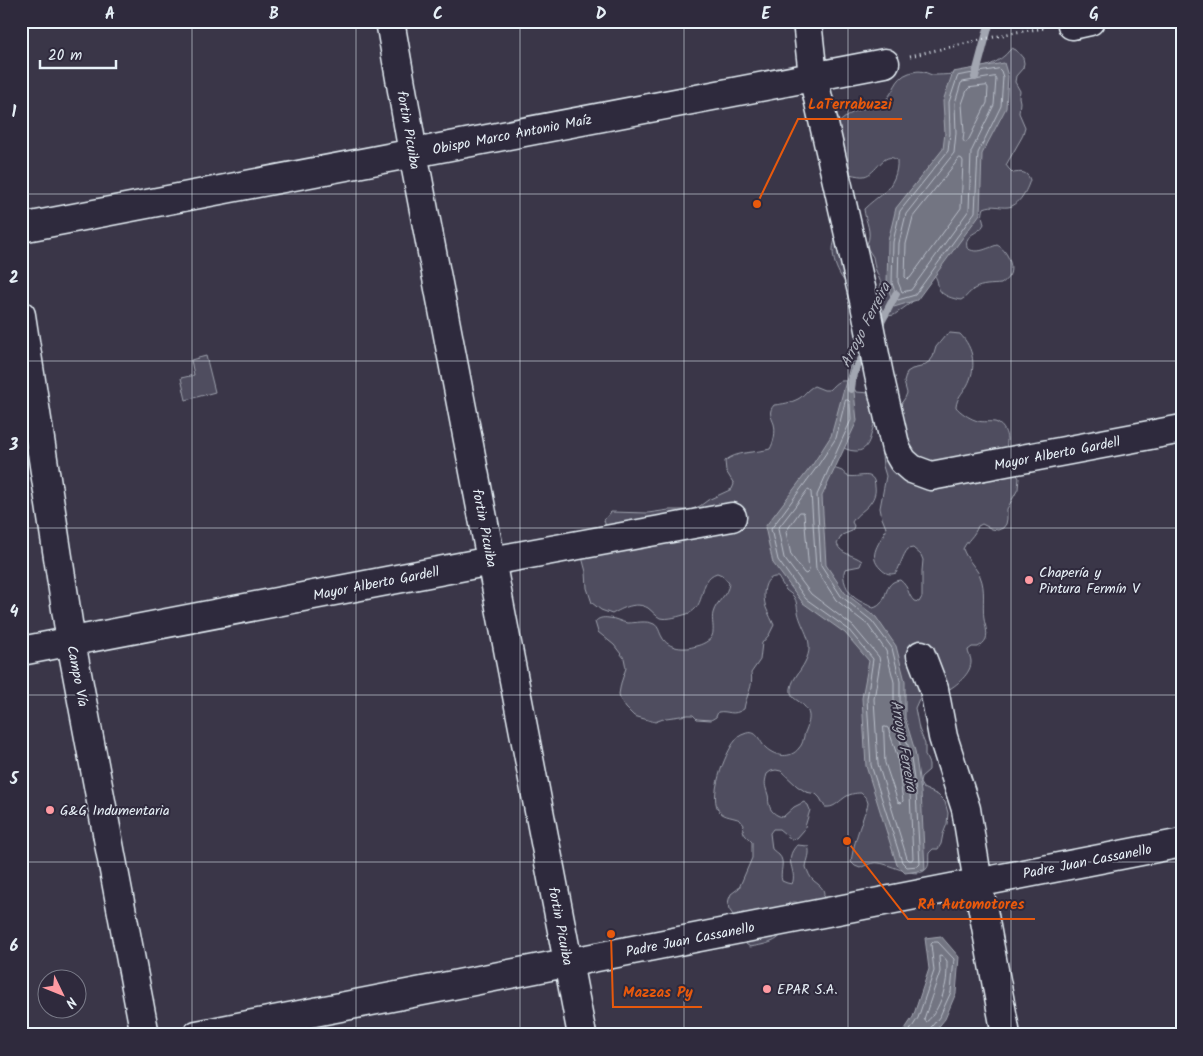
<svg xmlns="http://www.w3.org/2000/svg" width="1203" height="1056" viewBox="0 0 1203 1056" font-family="Kalam,sans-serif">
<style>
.green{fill:#504e5f;stroke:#9ca0ac}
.water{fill:#737482;stroke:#a2a6b1}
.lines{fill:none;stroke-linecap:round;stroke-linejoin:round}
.shore{stroke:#b9bfc9;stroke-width:1}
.stream{stroke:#a2a6b1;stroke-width:8}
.minor-casing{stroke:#e8f1f8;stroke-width:31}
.path{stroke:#e8f1f8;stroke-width:3;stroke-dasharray:1 4;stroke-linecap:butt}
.minor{stroke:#2f2a3d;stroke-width:28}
.grid{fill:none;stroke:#e8f1f8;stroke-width:1;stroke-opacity:0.55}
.poi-dot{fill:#ff9aa2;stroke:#2f2a3d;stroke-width:2}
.labels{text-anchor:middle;stroke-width:4;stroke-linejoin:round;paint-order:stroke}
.street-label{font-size:14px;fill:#e8f1f8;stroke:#2f2a3d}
.poi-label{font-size:14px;fill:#e8f1f8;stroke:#2f2a3d;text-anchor:start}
.water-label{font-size:15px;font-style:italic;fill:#aeb2bd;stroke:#2f2a3d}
.leader{fill:none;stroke:#e8590c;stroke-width:2}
.callout-dot{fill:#e8590c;stroke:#2f2a3d;stroke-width:2}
.callout-label{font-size:15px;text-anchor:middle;font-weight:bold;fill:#e8590c;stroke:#2f2a3d;stroke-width:4;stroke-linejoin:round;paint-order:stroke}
.neatline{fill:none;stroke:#e8f1f8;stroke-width:2}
.grid-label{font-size:16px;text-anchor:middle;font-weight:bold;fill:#e8f1f8}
</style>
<rect width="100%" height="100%" fill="#3a3648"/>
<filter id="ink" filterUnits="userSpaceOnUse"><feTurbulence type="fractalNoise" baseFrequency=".02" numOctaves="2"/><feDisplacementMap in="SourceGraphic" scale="10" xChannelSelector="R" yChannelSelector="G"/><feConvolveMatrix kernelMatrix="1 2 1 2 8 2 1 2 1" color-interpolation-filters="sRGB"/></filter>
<g filter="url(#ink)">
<path class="green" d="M1012,48L1016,50L1023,58L1024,63L1023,68L1016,76L1015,82L1020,91L1019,97L1020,102L1019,113L1025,127L1022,137L1006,165L1009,169L1013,173C1021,172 1027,171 1030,180C1027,190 1019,206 1008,207C999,208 993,204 984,208C982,214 982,218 984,224C979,235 964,232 967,248C977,255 987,248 997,245C1006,249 1015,266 1009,276C1007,279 1004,282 1001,284C992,285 982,284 974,289C969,292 967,297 961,300C954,299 942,296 939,289C937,282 938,279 933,274L914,292L912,302L894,315L888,316L881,308L879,303L881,283L875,268L873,257L868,249L867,244C873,232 865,221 864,209C870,203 877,198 883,193C893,185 898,172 897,160C883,150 877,174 864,176C859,177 842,172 836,171V125C843,119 850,113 859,110C867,107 876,107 884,101C895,93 894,78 909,73C913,72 919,70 924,72C928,73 930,75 934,75C956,75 987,71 1004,56C1007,54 1009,50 1012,48Z
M838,235L862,239C866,248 869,256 870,265L847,284C836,273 827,248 838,235Z
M950,333L960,334C974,348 977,368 967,386C962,393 957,398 956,407C960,412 969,418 975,420C981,423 988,421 995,422C1007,426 1010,442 1004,452L1019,478L1018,489L1007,509V519L1006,524L1003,528L998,530L992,529L982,524L978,526C974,537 967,540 963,549C967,560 975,566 980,576C986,590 982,604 984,619C985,625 988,632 986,639C984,643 981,645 978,647H972L968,650C968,654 971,657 971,661C972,673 956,686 946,691C942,694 936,693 931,694C927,695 923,697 919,699L915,708L919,729L925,744V755L929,764V770L921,777L920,783L923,788L938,795L945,802L948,813L947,824L943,834L941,844L938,849H933L929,853C928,858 930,864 927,868C919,881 890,864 879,863C872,862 866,865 860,868L855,866L851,862C853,847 858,832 863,818C864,813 868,808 868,803C867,798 864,796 861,793C855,793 849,794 844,798C837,803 834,808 825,807L820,798L816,794L806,792L797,786L781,771L776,770L771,771L767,774C764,784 765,785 768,795C769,798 768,800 769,804C770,811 776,816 783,817L794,807L804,802L808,805L810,810L804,830L797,838L791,839L779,829H773L770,833L772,849C774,851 777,853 779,855C786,862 779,872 782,881L787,883L792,884C798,870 782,861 797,845L808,846C811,854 807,859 806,867C808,872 810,878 814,881C822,887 827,891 822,901C818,903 812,906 807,905C801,905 795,899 788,904C780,910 786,922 784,930C780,943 761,945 750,947L746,944L735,918L729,909L728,904L729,899L731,894L739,888L752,858V842C746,836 741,833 744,825L740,820C734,817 724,817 720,812C707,799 725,753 735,741C737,738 740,735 744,734C758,728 759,742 766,748C776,757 791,759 799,748C804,743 803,736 806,730C811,717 811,710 798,701C795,699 792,697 791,693C789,682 801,671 805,662C816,641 802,631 798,612C797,608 797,601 794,597C792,594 788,592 786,590C783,586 781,581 778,577C762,575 762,599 767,610C769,615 772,620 774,625L769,635L762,643L760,660L751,673C754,687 746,695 744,709C732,717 729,710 718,712L716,717L711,720L697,719L693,715H688L666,718L655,722L634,716L626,708L620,699L619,694L621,683L626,668L624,658L614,645L598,632L595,622C598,618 603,617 609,618C615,618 621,622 627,623C636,623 646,620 654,624C659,627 659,632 662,637C668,649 685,650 696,646C701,645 710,641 712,636C715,629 711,620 713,613C716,601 728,596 729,583L722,575L717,573C697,579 708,607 687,614C680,616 668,620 660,618C656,616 652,611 648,608C636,601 623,608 612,614L601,610L592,603L587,588L586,572L582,557L607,531L604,520L611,512L648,513L669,510H690L700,506L708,500L732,489L734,484L726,471L725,461C736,451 756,453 770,449C774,442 776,432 774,424C771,416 768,412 774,405C783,404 790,403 798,399C804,396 806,390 814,386L824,390H829C837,382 839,379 851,382L856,392L870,393L880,413C877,418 874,423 873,428C870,438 868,452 855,451C849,451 845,448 840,447L831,467C834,469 838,469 842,471C846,474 843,474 848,476C858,479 875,468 875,487C876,492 874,498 871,502C866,510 857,513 852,522L854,526L852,531L842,535L837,544C841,555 853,554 862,561L860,566L845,569C841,579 847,591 855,598C860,602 867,604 873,608C890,604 881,582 900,580C910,588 907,594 914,601L919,602L922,597V571L923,560L921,555L913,548L908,549C902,556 901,565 896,573C890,575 886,574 881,569C866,555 881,543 886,528L882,518L880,508L886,476L883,466L881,445L896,411L905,398L907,393L904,382L907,372L912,369L921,367L930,361L933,357L936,347L945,336Z
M206,356L215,392L186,400L181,378L194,375L191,360Z"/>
<path class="water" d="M1004,63L1008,76L1006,108L982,154L980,214L917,300L894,307L887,284L888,241L896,208L943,149L945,133L943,101L953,72Z
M851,363L857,421L822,496L826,565L845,593L876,617L896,646L905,681V718L915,751L921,792L925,870L905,873L897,865L866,766L862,698L869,661L845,633L803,603L773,563L765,527L813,464L831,436Z
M941,936L959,957L956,993L945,1019L932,1035H901L913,1017L929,969L925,938Z"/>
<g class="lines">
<path class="shore" d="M999,69L1001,71L1003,77L1001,106L978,153L975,212L915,295L898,300L892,283L893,242L900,211L948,151L950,133L949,102L957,78L958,76Z
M995,77L996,79L994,105L971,152L969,210L911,290L902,292L898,282L899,243L906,214L954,153L956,133L955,103L961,83L963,82Z
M987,86L988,88L987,103L968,141L965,143L963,140L964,132L962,104L967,90L969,88Z
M960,158L962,159L963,161L961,208L910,278L907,279L905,277L906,244L913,217Z
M846,400H848L850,402L851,420L817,495L821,565L841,596L872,621L892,648L900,681V719L910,752L916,793L920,864L918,866L907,867L902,862L871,765L867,699L873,659L848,629L806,599L778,560L771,529L817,467L836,438L845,402Z
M808,490L810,491L811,492L816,569L836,600L868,625L886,651L894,682V720L904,753L910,794L913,858L912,860H909L907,858L878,764L874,699L880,663L879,657L853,626L811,594L784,558L778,529Z
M800,512H803L804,514L809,571L806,574L804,573L791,555L786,532Z
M884,727H886L888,728L897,755L902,794L903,801L901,803L898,802L885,763Z
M940,955L943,956L947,961C947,971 947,981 944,990C942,1000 934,1017 926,1022L924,1019L940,972L939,957Z
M907,1035L918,1018L934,971L931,944L933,942H938L954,959L951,992L940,1016L929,1030L928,1035"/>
<path class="stream" d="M975,77L990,21
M878,328L896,294
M851,389L853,374L866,351"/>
<g class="minor-casing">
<path id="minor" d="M390,21L413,153L582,1035
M807,21L813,76L865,305L879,375L896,449L903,461L912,469L931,476L1182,429
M1072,25L1090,21
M21,228L885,63
M21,315L71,642L145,1035
M21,651L491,561L732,517
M921,655L934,689L943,737L966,809L978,883L1006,1035
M197,1035L1182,843"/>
</g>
<path class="path" d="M910,56L1016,32L1046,28"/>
<use href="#minor" class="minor"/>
</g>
</g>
<path class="grid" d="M192,21V1035M356,21V1035M520,21V1035M684,21V1035M848,21V1035M1011,21V1035M21,194H1182M21,361H1182M21,528H1182M21,695H1182M21,862H1182"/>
<g class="poi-dot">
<circle cx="1029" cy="580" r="5"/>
<circle cx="50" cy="810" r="5"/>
<circle cx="767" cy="989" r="5"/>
</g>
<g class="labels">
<g class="street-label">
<text transform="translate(409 130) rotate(80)" y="5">fortin Picuiba</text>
<text transform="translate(512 134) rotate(-11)" y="5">Obispo Marco Antonio Maíz</text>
<text transform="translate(1057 453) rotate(-11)" y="5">Mayor Alberto Gardell</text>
<text transform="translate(485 528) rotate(79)" y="5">fortin Picuiba</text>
<text transform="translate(376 583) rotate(-11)" y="5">Mayor Alberto Gardell</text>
<text transform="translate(78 676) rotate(79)" y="5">Campo Vía</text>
<text transform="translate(1087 861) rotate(-11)" y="5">Padre Juan Cassanello</text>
<text transform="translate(561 926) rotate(79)" y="5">fortin Picuiba</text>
<text transform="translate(690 939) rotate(-11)" y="5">Padre Juan Cassanello</text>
</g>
<g class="poi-label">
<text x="1039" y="577">Chapería y<tspan x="1039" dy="16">Pintura Fermín V</tspan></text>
<text x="60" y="815">G&amp;G Indumentaria</text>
<text x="777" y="994">EPAR S.A.</text>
</g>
<g class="water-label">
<text transform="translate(865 325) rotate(-63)" y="5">Arroyo Ferreira</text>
<text transform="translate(904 746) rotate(80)" y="5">Arroyo Ferreira</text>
</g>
</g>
<path class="leader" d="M757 204L798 119H902M847 841L908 919H1035M611 934L613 1007H702"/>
<g class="callout-dot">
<circle cx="757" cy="204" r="5"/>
<circle cx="847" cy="841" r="5"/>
<circle cx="611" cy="934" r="5"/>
</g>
<g class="callout-label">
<text x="850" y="109">LaTerrabuzzi</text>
<text x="971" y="909">RA Automotores</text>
<text x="658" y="997">Mazzas Py</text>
</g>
<rect width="1203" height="1056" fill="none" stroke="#2f2a3d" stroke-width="55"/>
<g transform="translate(62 994) rotate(133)"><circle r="24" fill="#2f2a3d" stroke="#797a88"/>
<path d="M0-4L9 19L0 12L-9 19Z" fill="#ff9aa2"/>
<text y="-8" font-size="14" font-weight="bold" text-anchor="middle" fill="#e8f1f8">N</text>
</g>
<path d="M40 60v8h76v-8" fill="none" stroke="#e8f1f8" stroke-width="2.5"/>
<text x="48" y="60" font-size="15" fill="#e8f1f8" stroke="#2f2a3d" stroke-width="4" paint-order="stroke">20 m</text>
<rect x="28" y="28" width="1148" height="1000" class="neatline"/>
<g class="grid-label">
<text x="110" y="19">A</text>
<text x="274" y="19">B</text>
<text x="438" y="19">C</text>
<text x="601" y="19">D</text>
<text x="766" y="19">E</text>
<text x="929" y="19">F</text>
<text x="1094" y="19">G</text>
<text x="14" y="117">1</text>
<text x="14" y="283">2</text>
<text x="14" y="450">3</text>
<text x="14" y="617">4</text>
<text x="14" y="784">5</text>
<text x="14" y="951">6</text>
</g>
</svg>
